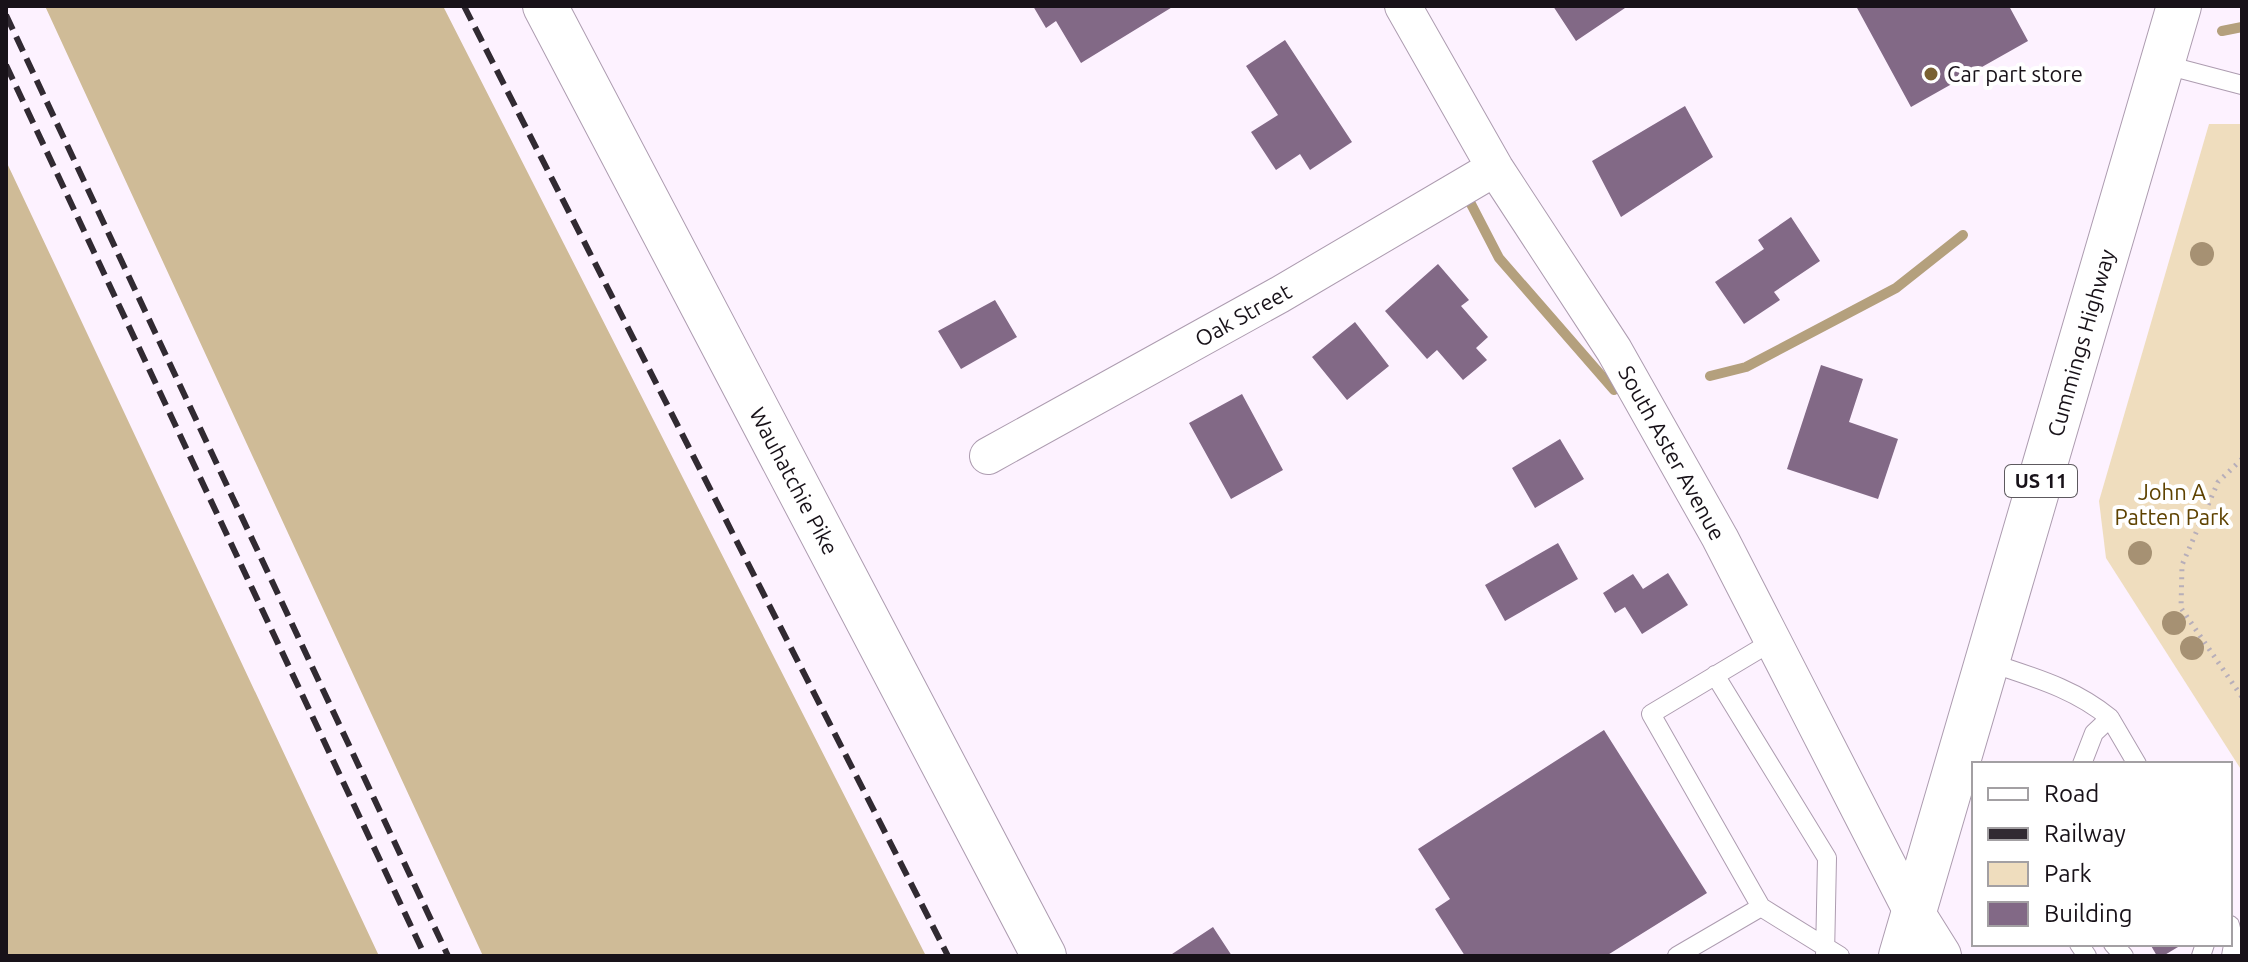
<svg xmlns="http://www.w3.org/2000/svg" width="2248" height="962" viewBox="0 0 2248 962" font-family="Ubuntu,sans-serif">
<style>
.green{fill:#efddbe}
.forest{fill:#cfbb97}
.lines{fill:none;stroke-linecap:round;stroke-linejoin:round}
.stream{stroke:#b4a07d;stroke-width:10}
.building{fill:#826986}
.service-casing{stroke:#ad9cb0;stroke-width:20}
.minor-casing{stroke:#ad9cb0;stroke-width:38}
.tertiary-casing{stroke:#ad9cb0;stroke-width:46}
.primary-casing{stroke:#ad9cb0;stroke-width:46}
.path{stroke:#b7aeb9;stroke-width:5;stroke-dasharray:2 6;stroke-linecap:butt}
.service{stroke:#fff;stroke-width:18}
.minor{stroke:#fff;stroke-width:36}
.tertiary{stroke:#fff;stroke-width:44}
.primary{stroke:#fff;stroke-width:44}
.rail{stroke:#312a32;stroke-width:6;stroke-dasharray:16 8;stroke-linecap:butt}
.tree{fill:#a69173}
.poi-dot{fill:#7a6132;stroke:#fff;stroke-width:3}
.labels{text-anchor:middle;stroke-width:8;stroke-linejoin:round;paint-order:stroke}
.shield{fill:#fff;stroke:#5d595e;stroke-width:2}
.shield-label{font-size:20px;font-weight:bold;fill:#181219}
.poi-label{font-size:22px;fill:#181219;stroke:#fff;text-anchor:start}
.street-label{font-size:22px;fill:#181219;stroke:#fff}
.park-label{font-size:22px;fill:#5e4200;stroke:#fff}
</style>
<rect width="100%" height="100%" fill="#fdf2ff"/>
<path class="green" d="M2209,124H2242V771L2106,558L2099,501Z"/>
<path class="forest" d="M45,6H443L926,956H483Z
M6,161L56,267L379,956H6Z"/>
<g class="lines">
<path class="stream" d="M2222,31L2242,27
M1470,202L1499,258L1614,390
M1710,376L1746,367L1896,288L1963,235"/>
</g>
<path class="building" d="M1033,6H1174L1081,63L1056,21L1046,28Z
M1553,6H1624L1625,8L1576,41Z
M1856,6H2009L2028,41L1911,107Z
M1285,40L1352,142L1310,170L1300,154L1276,170L1251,132L1278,115L1246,66Z
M1685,106L1713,157L1621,217L1592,161Z
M1791,217L1820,261L1774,292L1780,300L1744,324L1715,282L1764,249L1758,240Z
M1438,264L1469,300L1461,306L1488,337L1476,348L1487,360L1463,380L1437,350L1427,359L1385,311Z
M995,300L1017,337L961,369L938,331Z
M1355,322L1389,366L1347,400L1312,357Z
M1821,365L1863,379L1849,422L1898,439L1878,499L1787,469Z
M1242,394L1283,470L1231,499L1189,423Z
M1560,439L1584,479L1535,508L1512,468Z
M1558,543L1578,579L1505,621L1485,585Z
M1668,573L1688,605L1642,634L1625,607L1615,613L1603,593L1633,574L1643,589Z
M1604,730L1707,893L1606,956H1465L1435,909L1450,899L1418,849Z
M1213,927L1232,956H1169Z
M2150,944H2183L2163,956H2157Z"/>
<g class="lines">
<g class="service-casing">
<path id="service" d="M2162,64L2242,85
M1988,662C2032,677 2074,688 2110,718L2094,733L2082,764
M1715,675L1827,858L1825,956
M2110,718L2137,764
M1761,907L1651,714L1773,641
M2230,925L2234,940L2231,956
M2079,944L2087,956
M2113,944L2124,956
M1677,956L1761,907L1840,956
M2201,956L2205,944"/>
</g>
<g class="minor-casing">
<path id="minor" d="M1403,6L1495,168L1614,350L1720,538L1914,916
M988,456L1279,295L1495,168"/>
</g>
<g class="tertiary-casing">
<path id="tertiary" d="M545,6L1044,956
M1914,916L1939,956"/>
</g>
<g class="primary-casing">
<path id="primary" d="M1901,956L2179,6"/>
</g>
<path class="path" d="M2242,459L2218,482L2182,565L2181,608L2242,697"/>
<use href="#service" class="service"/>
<use href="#minor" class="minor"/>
<use href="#tertiary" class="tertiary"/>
<use href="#primary" class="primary"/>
<path class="rail" d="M464,6L948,956
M6,15L448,956
M6,65L425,956"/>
</g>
<g class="tree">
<circle cx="2202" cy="254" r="12"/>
<circle cx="2140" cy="553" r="12"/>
<circle cx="2174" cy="623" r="12"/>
<circle cx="2192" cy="648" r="12"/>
</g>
<circle class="poi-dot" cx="1931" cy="74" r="8"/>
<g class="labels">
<rect class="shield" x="2005" y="465" width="72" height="32" rx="6"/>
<g class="shield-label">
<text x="2041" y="488">US 11</text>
</g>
<g class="poi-label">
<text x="1947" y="82">Car part store</text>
</g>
<g class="street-label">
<text transform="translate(1243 315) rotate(-29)" y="8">Oak Street</text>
<text transform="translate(2081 343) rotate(-74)" y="8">Cummings Highway</text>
<text transform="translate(1672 453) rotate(61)" y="8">South Aster Avenue</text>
<text transform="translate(794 481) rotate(62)" y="8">Wauhatchie Pike</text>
</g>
<g class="park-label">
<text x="2172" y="500">John A<tspan x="2172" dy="25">Patten Park</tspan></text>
</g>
</g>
<rect width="2248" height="962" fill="none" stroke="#181219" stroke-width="16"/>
<rect x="1972" y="762" width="260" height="184" fill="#ffffff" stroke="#a3a0a3" stroke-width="2"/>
<rect x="1988" y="788" width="40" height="12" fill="#ffffff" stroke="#a3a0a3" stroke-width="2"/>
<text x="2044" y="802" font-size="24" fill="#181219">Road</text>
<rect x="1988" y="828" width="40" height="12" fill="#312a32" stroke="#a3a0a3" stroke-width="2"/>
<text x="2044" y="842" font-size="24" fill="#181219">Railway</text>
<rect x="1988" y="862" width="40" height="24" fill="#efddbe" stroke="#a3a0a3" stroke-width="2"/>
<text x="2044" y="882" font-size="24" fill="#181219">Park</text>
<rect x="1988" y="902" width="40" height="24" fill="#826986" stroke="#a3a0a3" stroke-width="2"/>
<text x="2044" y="922" font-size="24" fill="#181219">Building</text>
</svg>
